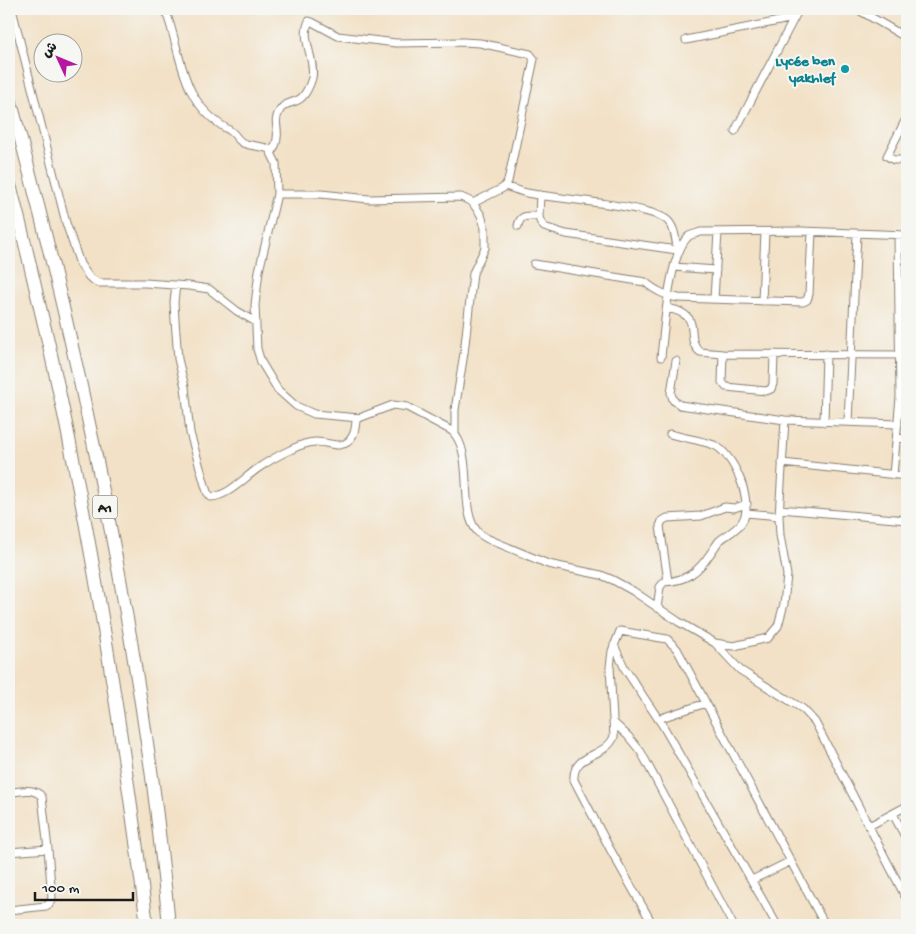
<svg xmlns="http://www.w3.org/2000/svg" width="916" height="934" viewBox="0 0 916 934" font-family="'Gochi Hand','Playpen Sans Arabic',sans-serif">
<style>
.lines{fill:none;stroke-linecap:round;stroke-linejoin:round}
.minor-casing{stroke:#877e71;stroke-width:9}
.motorway-casing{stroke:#877e71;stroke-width:14}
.minor{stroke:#fff;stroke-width:7}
.motorway{stroke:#fff;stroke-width:12}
.culture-dot{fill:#0f9aa8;stroke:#f6f6f2;stroke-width:2}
.labels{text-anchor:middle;stroke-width:4;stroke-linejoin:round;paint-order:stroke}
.shield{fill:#f6f6f2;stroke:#5d5d5c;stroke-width:1}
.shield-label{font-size:14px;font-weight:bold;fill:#1c1c1c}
.culture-label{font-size:15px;font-weight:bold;fill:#0d838f;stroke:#f6f6f2;text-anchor:end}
</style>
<rect width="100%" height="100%" fill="#f6f6f2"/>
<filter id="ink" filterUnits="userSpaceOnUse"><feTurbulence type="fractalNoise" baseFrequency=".02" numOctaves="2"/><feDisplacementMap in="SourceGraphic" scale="10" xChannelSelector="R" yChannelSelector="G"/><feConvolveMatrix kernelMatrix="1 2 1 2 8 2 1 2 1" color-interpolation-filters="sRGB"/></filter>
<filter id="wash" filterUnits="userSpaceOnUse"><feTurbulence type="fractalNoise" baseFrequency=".0096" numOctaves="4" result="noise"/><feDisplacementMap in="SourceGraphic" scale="20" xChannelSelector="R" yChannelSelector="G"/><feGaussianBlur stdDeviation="1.12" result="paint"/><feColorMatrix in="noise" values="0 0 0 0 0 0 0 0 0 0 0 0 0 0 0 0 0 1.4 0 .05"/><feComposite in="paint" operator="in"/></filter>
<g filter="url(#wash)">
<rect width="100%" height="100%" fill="#f2e1c6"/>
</g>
<g filter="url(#ink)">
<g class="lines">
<g class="minor-casing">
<path id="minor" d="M12,9L66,223L80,264L89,277L98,283H145L189,286L209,289L237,311L256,322
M165,9C183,56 179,102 229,130C235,133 237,140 243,143C250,146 261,146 269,149L276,163L277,194L259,271L255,305L257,349L261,362L278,390L296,406L314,414L359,418L393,405L407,407L452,431C475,453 458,510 477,531C479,534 483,536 486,538L548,564L601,575L613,580L633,591L679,622L715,643L734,646L768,638L778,626L784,604L787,575L780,535L779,516L785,420
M857,9L907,38
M686,40L794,18
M907,117L887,156L894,160H907
M735,131L799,9
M272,152C274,148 277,143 277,138C279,128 273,121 279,112C283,103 290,104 298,100C305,97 310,85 312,78C316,60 300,38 309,21L312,22L338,36L396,43L463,42L480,43L530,54L534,59L508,181L503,188L473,203
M505,186C512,188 519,191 527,193C554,199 653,205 668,221C676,229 676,244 678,254
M277,194H321L369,199L461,197L472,202L481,215L485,228V248L473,273L464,353L455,410V433
M539,216L540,195
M518,226C520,214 528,216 539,216L540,221L544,227L566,234L677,250
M534,264L645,282C656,291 664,295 678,298L803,302L807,300L809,294L812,232
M674,267L716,270
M176,285L174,302L175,320L178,359L185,387L190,433L207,492L211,497C228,496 243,479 257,469C267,462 279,455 290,450C298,446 307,442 316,442C324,442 332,445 339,445C353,444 356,429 356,418
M714,299L718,232
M762,301L765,232
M667,308C707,316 682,336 700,352L723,354L907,355
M723,354L722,382L726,387L766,391L771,389L773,384L774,354
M661,357C664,331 669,252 689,236C692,234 697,234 700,232L801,231L907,235
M676,361L671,393L673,400L680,405L785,420L898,424
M824,422L826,354
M848,422L857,234
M897,438L907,439
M782,463L907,476
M893,475L900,397L898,235
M780,509L907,520
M747,513L779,516
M668,581L660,526L662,521L667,518L701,516L725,507L734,508L747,504
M657,608L660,587L664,582C686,581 698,572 710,554C713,550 716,545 719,541C727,534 736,531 742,522C755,503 734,454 714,445C700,440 684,438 670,434
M715,643L740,670L803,709L815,722L907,900
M614,645L625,669L663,726L777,925
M658,719L706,703
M614,723L628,736L641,752L733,925
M9,793C20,791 34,787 42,797L48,849L52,898L49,904L46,906L9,910
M893,814L907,840
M869,826L907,806
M9,852L48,849
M752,880L791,861
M653,925L610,849L574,780C572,753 605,758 614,737L610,667L612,651L620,631L667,639L677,649L825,925"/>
</g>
<g class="motorway-casing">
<path id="motorway" d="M9,95C70,319 120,547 152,777C159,827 164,876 169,925
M9,182C24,235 35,288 48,341C92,534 122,729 147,925"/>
</g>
<use href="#minor" class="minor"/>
<use href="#motorway" class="motorway"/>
</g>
</g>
<circle class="culture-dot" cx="845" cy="69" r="5"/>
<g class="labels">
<rect class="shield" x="92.5" y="495.5" width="25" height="23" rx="4"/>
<g class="shield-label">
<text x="105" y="512">A1</text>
</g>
<g class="culture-label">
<text x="835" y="65">Lycée ben<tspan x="835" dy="17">yakhlef</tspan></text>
</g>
</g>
<rect width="916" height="934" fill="none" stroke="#f6f6f2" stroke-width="30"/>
<g transform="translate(58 58) rotate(314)"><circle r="24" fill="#f6f6f2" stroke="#9f9f9c"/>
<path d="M0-4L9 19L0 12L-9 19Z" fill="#b5179e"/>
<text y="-8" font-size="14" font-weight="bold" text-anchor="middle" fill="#1c1c1c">ش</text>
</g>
<path d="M35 892v8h98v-8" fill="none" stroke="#1c1c1c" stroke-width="2.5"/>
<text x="42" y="892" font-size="15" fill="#1c1c1c" stroke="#f6f6f2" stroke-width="4" paint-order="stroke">100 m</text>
</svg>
